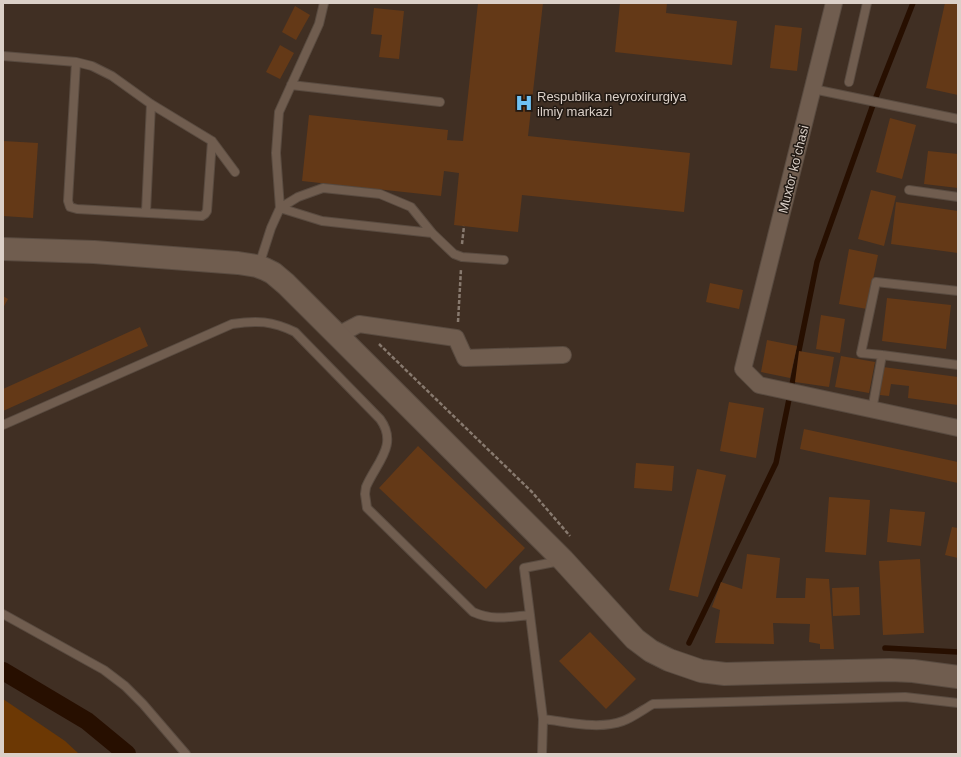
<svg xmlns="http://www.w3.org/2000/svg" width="961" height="757" viewBox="0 0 961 757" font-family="Helvetica,sans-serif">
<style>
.green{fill:#6c3804}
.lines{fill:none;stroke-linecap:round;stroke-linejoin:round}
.stream{stroke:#270f00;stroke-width:5.5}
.canal{stroke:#270f00;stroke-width:18}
.building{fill:#643917}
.lane-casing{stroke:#594b40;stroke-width:10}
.street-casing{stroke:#594b40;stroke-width:18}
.secondary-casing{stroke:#594b40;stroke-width:24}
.path{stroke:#887a6f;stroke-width:2.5;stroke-dasharray:4 2;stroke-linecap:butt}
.lane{stroke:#705d4f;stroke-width:8}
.street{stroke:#705d4f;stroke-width:16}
.secondary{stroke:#705d4f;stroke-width:22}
.labels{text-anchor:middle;stroke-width:3;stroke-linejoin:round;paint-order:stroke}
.poi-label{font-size:13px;fill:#dbd0c8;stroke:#211913;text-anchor:start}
.street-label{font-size:13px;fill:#dbd0c8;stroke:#211913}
</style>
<rect width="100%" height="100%" fill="#402f23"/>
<path class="green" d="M3,699L65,741L79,754H3Z"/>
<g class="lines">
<path class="stream" d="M689,643L776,463L817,262L874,102L913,3
M885,648L958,652"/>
<path class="canal" d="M3,671L87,721L127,754"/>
</g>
<path class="building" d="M478,3H543L528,136L690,153L684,212L522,195L518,232L454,225L459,173L444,171L441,196L302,181L309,115L448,130L447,140L463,141Z
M620,3H667L666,13L737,21L732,65L615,52Z
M945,3H958V95L926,88Z
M295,6L310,15L296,40L282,32Z
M374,8L404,11L399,59L379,57L382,35L371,34Z
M775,25L802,28L797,71L770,68Z
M280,45L294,53L280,79L266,72Z
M890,118L916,125L902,179L876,172Z
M3,141L38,143L33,218L3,216Z
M928,151L958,154V188L924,184Z
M871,190L896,196L884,246L858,239Z
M896,202L958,211V253L891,244Z
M849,249L878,255L867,309L839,304Z
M710,283L743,290L739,309L706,302Z
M3,296L8,299L3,308Z
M887,298L951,305L946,349L882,341Z
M821,315L845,319L840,353L816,349Z
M140,327L148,346L3,411V389Z
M767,340L797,346L790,378L761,372Z
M799,351L834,357L829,387L795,382Z
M841,356L875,362L869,393L835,387Z
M883,367L958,377V405L908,398L909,386L891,384L889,396L880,395Z
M729,402L764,408L756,458L720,451Z
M804,429L958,462V483L800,449Z
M418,446L525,548L486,589L379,488Z
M636,463L674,466L672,491L634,488Z
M697,469L726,475L698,597L669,590Z
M829,497L870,500L866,555L825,552Z
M890,509L925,512L921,546L887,542Z
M952,527L958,528V558L945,555Z
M747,554L780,558L776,598H805L806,578L829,579L834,649H820V644L809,642L810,624L773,623L774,644L715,643L720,610L712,607L721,582L742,589Z
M920,559L924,633L883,635L879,561Z
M859,587L860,615L833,616L832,588Z
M590,632L636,679L606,709L559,661Z"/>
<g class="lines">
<g class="lane-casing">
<path id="lane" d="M3,56L76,62L92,66L112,76L151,104L212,141L235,172
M76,62L68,201L70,207L77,209L202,216L205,214L207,211L212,141
M849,82L867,3
M291,85L440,102
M813,89L958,119
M909,190L958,197
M280,208L298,197L323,188L380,194L411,207L432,233L454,254L462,257L504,260
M280,208L322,221L432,233
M146,212L151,104
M257,265L262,256L271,228L280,208L276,153L279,112L319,24L324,3
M882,355L958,365
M872,410L882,355L861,353L876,282L958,291
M3,425L232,324C257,320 272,321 295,332L380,419C399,445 376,463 366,487L365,494L367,508L473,612C493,621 509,617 530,615L543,719L542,754
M3,614L104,670L125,686L143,704L186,754
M530,615L524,568L560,561
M543,719C569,722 598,730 623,721C632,718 644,709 653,704L905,697L958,703"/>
</g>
<g class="street-casing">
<path id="street" d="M834,3L743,369L759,385L958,428
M338,335L359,324L456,338L465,358L563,355"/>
</g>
<g class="secondary-casing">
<path id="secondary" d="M3,249L94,252L238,263L257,266L265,269L273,273L286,284L563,560L635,639L651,651L669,660L701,671L725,674L890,670L913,671L958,677"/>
</g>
<path class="path" d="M462,244L464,226
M458,322L461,269
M379,344L532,492L570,536"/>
<use href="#lane" class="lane"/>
<use href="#street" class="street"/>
<use href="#secondary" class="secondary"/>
</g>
<defs>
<g id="hospital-bare" transform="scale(1.38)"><path d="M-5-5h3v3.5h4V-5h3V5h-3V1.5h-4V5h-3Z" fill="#6fc2f4" stroke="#211913" stroke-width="2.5" paint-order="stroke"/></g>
</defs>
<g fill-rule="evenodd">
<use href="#hospital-bare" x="524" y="103"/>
</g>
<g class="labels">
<g class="poi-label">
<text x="537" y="101">Respublika neyroxirurgiya<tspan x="537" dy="15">ilmiy markazi</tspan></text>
</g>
<g class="street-label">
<text transform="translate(793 169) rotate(-76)" y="5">Muxtor koʻchasi</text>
</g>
</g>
<rect width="961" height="757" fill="none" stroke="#dbd0c8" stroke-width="8"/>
</svg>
